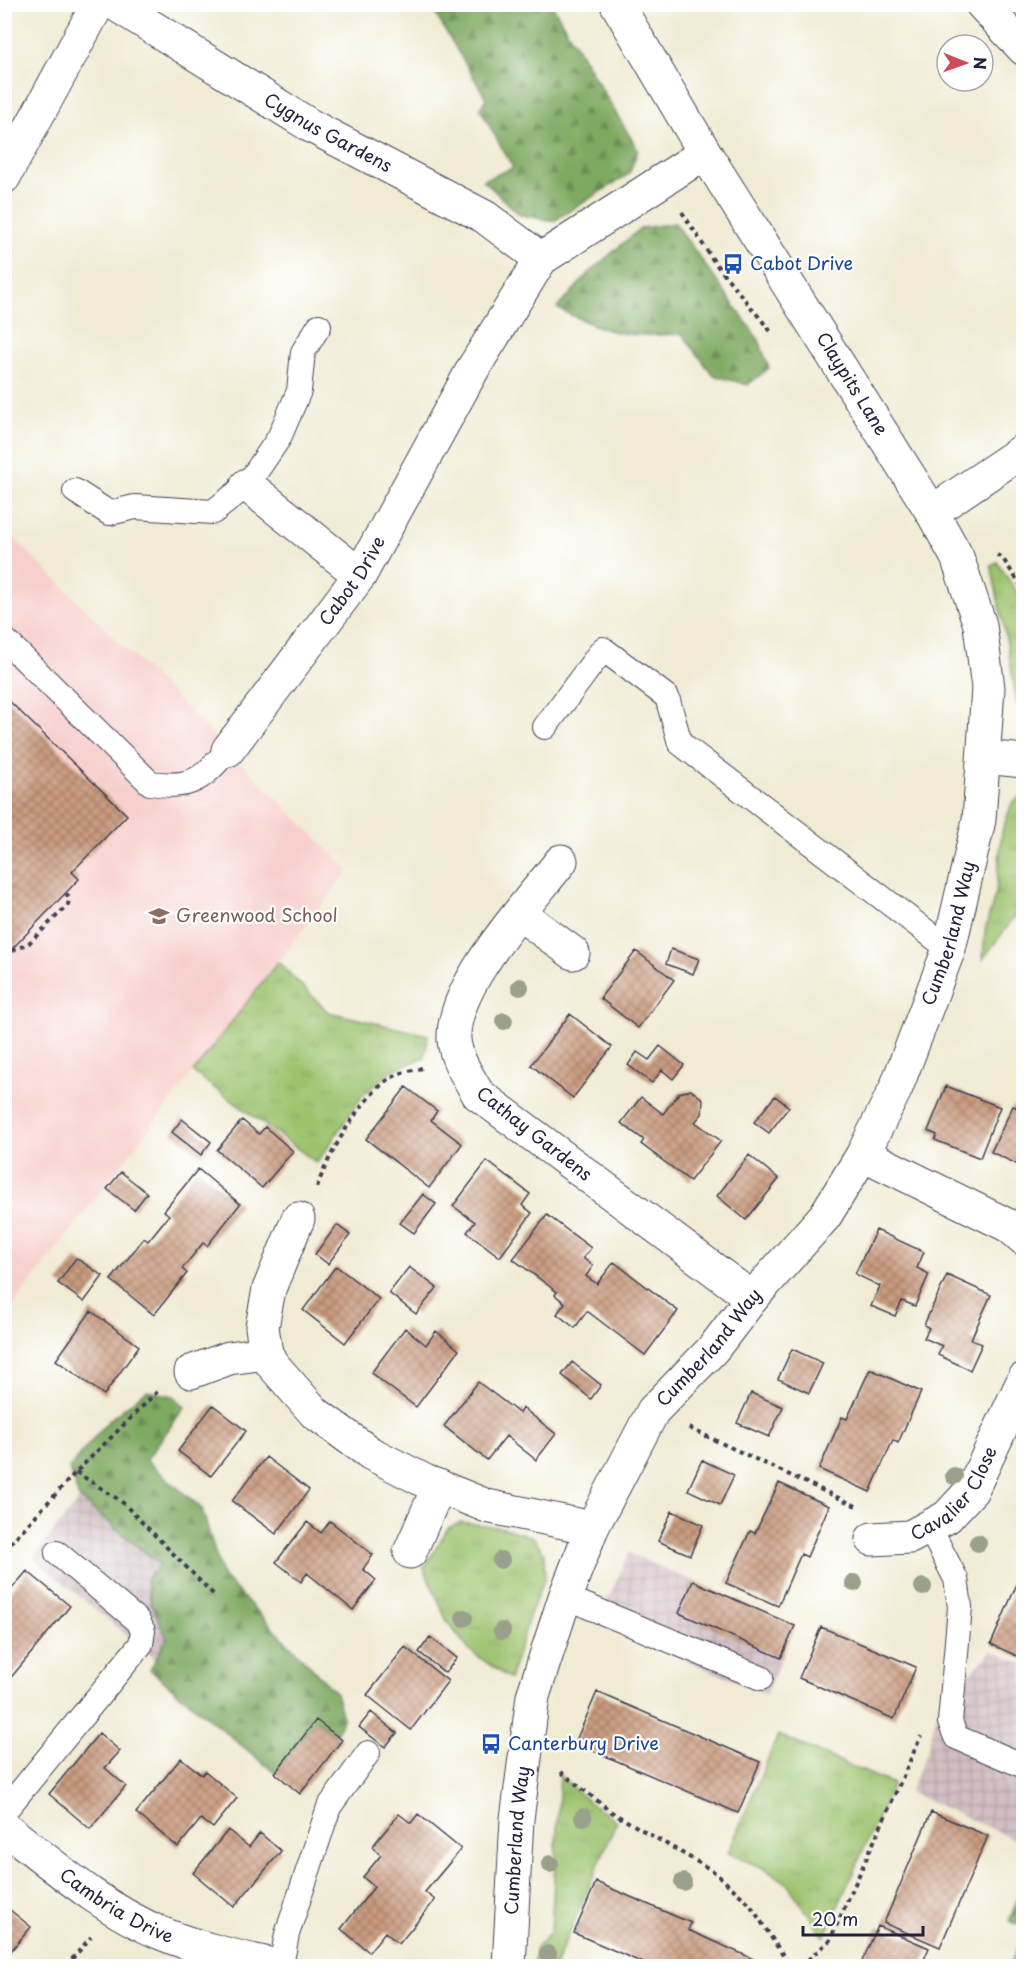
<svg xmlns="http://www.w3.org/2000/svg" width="1028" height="1971" viewBox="0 0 1028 1971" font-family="'Playpen Sans',sans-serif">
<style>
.built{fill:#f7d0cd}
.industrial{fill:url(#industrial-grid)}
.grass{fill:url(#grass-tufts);stroke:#607254;stroke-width:1.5}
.forest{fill:url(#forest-firs);stroke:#50664e;stroke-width:1.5}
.building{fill:url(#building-cross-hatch)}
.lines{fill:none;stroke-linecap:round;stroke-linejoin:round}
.lane-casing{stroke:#414052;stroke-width:26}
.street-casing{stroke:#414052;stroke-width:35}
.secondary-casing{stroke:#414052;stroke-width:35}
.path{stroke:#414052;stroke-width:4;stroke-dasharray:4.5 4.5;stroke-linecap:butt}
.lane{stroke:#fff;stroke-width:24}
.street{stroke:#fff;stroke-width:33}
.secondary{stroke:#fff;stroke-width:33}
.tree{fill:#9aa08b}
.labels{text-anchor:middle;stroke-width:4.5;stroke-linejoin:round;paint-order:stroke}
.street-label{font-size:18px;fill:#22223b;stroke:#fff}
.transit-label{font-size:18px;fill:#164399;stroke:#fff;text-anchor:start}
.education-label{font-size:18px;fill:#785e54;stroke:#fff;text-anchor:start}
</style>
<defs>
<pattern id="industrial-grid" width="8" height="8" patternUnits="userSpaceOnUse" patternTransform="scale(1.5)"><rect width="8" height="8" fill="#d2bec3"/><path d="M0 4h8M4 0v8" fill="none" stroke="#b4a3a8"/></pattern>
<pattern id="grass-tufts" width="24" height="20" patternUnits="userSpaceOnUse" patternTransform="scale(1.5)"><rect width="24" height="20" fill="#9dc36e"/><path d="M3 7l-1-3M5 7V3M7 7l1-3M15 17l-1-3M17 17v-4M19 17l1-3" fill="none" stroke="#87a760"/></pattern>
<pattern id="forest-firs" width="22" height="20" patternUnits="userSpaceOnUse" patternTransform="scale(1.5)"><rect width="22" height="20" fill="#7ea961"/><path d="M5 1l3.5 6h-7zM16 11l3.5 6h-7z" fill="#678951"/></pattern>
<pattern id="building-cross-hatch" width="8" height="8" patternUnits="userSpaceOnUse" patternTransform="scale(1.5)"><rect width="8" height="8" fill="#ca9b7f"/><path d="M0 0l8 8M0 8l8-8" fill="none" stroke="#a47e69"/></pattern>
</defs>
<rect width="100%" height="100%" fill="#fff"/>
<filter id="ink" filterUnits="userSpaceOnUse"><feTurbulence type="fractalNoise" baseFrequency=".0167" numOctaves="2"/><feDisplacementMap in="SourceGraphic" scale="12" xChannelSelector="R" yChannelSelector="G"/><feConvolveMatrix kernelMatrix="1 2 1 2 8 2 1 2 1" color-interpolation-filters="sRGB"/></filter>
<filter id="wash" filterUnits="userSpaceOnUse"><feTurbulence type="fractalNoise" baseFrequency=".008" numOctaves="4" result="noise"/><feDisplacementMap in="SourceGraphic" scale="24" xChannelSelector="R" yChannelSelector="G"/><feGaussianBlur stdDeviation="1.35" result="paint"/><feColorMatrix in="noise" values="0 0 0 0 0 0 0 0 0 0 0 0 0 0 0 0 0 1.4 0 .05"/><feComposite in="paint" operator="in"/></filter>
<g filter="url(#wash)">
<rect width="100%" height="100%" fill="#f1ebd4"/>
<path class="built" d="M4,528L349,870L5,1316H4Z"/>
<path class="industrial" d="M80,1498L161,1565L151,1604L167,1638L156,1659L33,1558Z
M629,1553L795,1626L766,1694L597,1622Z
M992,1651L1023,1664V1843L909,1792L927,1751L939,1705Z"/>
<path class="grass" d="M997,562L1023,601V713L1017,704L1008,648L991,565Z
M1023,795V906L983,959L985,930L996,892L1002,831L1012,803Z
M278,962L328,1012L428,1035L425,1057L393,1070L362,1096L317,1163L193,1072Z
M461,1522L504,1528L533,1537L544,1553L545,1577L529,1617L510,1679L469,1650L447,1621L424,1568L448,1528Z
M778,1735L893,1784L824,1937L786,1882L763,1868L728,1853Z
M560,1776L589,1802L617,1821L555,1966H534L535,1949L551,1932Z
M1022,1935L1023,1966H1010Z"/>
<path class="forest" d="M430,5H552L638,150L629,174L554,221L520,215L483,180L513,168L480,109L486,98Z
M675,223L759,340L769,368L748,385L713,375L682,334C625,338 608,334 557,308L593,269L641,228Z
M146,1391L174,1396L185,1407L146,1460L202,1509L222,1575L336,1693L343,1717L336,1735L316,1720L275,1773L150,1670L167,1638L151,1604L146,1580L160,1565L79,1498L69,1468L109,1420Z
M1023,1885V1927L1009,1921Z"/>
<g id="blocks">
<path class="building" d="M4,696L127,815L72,872L79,879L11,950L4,944Z
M671,949L699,959L693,974L666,964Z
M636,951L674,980L638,1028L600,998Z
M570,1014L612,1047L573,1098L531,1065Z
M660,1046L684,1065L673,1079L662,1070L652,1083L628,1065L637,1052L649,1060Z
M946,1086L1000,1107L980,1158L935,1140L937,1135L928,1131Z
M406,1087L437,1111L431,1120L462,1144L429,1188L366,1139Z
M691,1090L703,1099L702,1114L695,1122L721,1141L690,1181L641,1144L644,1140L621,1123L641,1097L663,1114L679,1093Z
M775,1096L789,1107L769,1133L754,1122Z
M1013,1106L1023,1110V1167L991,1152Z
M182,1119L211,1142L201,1155L172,1132Z
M242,1120L259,1134L265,1127L293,1151L262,1188L217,1150Z
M749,1155L779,1179L746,1220L717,1196Z
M487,1161L530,1194L522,1205L532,1213L500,1257L467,1232L475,1222L453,1206Z
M198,1169L240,1204L207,1246L203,1243L182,1269L187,1273L154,1315L111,1280L144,1238L148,1241L169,1215L164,1211Z
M121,1172L147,1193L134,1210L107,1189Z
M423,1194L436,1204L414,1233L400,1223Z
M547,1215L591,1248L583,1258L593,1266L586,1276L597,1284L614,1262L678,1311L645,1355L587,1311L575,1328L557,1314L565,1303L555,1295L557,1292L513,1259Z
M337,1225L350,1235L328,1264L315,1254Z
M876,1230L924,1252L917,1268L929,1274L915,1306L902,1301L895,1316L871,1306L880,1286L855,1274Z
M76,1258L103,1276L84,1302L58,1283Z
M336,1266L379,1299L345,1343L303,1310Z
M409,1267L437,1288L416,1314L389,1293Z
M947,1275L991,1295L971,1339L982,1344L970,1370L938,1355L942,1346L924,1338L929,1328L924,1325Z
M91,1311L139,1346L104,1395L56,1360Z
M405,1328L426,1345L436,1331L459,1350L416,1407L371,1373Z
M792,1349L823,1363L809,1393L778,1379Z
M572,1362L601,1385L591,1399L562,1375Z
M870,1369L921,1392L898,1443L893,1440L870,1492L819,1469L842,1417L847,1419Z
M478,1382L519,1413L523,1408L556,1434L536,1460L506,1436L487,1460L444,1426Z
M751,1393L783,1407L769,1437L737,1423Z
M213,1405L246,1431L211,1476L178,1451Z
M266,1457L309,1490L276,1534L232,1501Z
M702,1460L734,1475L720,1505L688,1490Z
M779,1483L829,1506L807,1557L801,1554L778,1606L726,1583L750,1531L755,1533Z
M672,1511L703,1525L690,1555L658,1541Z
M330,1521L373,1555L363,1569L376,1580L353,1610L307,1573L301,1582L276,1562L307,1522L321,1533Z
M1023,1570V1659L991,1644Z
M27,1571L70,1606L4,1686V1598Z
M693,1581L795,1626L781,1658L679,1613Z
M821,1627L916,1667L894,1719L799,1678Z
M430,1637L457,1658L445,1673L419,1652Z
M405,1647L448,1681L411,1730L367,1695Z
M597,1692L760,1762L738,1813L575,1743Z
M371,1712L397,1733L385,1747L359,1727Z
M316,1720L342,1740L300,1794L275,1773Z
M99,1733L120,1751L105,1768L126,1786L90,1829L49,1794Z
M181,1758L202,1775L205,1771L237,1798L213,1828L201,1819L178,1847L136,1813Z
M931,1812L988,1836L940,1947L884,1923Z
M399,1814L411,1823L418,1814L461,1849L425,1892L435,1900L399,1944L385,1932L369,1952L341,1929L374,1887L363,1877L381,1855L372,1847Z
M228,1830L249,1847L260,1833L281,1851L234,1907L193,1873Z
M596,1882L691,1923L688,1930L756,1960L753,1966H650L574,1933Z
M4,1905L31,1927L4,1959Z
M878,1926L929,1948L921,1966H860Z"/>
</g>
</g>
<g filter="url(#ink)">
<use href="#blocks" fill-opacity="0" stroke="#414052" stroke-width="1.5"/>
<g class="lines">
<g class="lane-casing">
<path id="lane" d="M75,491L109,513L135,507L213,512L247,485L279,438L299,391L303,352L319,326
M4,639L150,783C192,789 201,780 228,750
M545,727L603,649L667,697L680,743L949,949
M929,1527L956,1579L960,1607L950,1722L956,1737L1024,1766
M565,1597L761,1678
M4,1812L141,1644L143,1631L138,1621L57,1553
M281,1966L287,1934L329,1807L368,1753"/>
</g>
<g class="street-casing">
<g id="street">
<path id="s1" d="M115,4L311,126L485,217L541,259"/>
<path d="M982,4L1024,49"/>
<path d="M4,177L98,4"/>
<path d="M247,485L360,575"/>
<path d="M932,512L1024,450"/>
<path id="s2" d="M228,750L360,575L474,367L541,259L705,153"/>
<path d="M984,757L1024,761"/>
<path d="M561,861C528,904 451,985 454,1040C456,1060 468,1076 478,1094L752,1298"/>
<path d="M520,914L573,953"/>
<path d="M863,1154L1009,1226L1024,1239"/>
<path d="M298,1219L269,1289L262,1327L266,1353L272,1364L315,1413L370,1453L425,1481L487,1506L592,1528"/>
<path d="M191,1372L229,1358L266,1353"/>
<path id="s3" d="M872,1539L910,1537L947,1517L972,1490L1024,1379"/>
<path d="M410,1552L439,1486"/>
<path id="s4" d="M4,1827C54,1866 104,1910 163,1934C200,1949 238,1957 277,1966"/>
</g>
</g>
<g class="secondary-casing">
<g id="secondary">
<path id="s5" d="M509,1966L517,1819L533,1696L565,1597L592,1528L653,1411L713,1349L752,1298L825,1216L863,1154L896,1088L949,949L979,820L988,688L980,625L957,557L932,512L705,153L617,4"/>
</g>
</g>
<path class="path" d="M682,212L715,263L772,333
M997,555L1003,559L1024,590
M4,955L29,943L68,905L69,898L66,893
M317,1187C328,1155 366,1086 399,1074C406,1071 415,1070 422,1068
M689,1428L856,1506
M76,1472L121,1501L215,1596
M4,1550L76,1472L160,1389
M561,1772L613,1813L713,1871L749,1903L790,1966
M66,1966L91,1937
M801,1966L830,1940L921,1736"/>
<use href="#lane" class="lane"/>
<use href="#street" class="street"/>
<use href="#secondary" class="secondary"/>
</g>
<g class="tree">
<circle cx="520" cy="987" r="9"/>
<circle cx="504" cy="1021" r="9"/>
<circle cx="954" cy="1476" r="9"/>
<circle cx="978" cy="1543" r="9"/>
<circle cx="501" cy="1560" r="9"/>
<circle cx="854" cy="1583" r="9"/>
<circle cx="923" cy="1587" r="9"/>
<circle cx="464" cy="1618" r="9"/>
<circle cx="502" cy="1631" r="9"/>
<circle cx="583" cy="1817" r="9"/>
<circle cx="550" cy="1864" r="9"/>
<circle cx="683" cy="1882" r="9"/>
<circle cx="548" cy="1954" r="9"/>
</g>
</g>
<defs>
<g id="bus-bare" transform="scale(1.62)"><path d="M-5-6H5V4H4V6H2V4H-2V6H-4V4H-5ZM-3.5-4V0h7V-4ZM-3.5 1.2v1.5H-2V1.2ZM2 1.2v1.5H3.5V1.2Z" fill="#1a4fb4" stroke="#fff" stroke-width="2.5" paint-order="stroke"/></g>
<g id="school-bare" transform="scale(1.62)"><path d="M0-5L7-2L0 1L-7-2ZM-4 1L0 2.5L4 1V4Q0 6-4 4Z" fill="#8d6e63" stroke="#fff" stroke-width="2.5" paint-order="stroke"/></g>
</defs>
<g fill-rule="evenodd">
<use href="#bus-bare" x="733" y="264"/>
<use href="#school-bare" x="159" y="916"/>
<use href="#bus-bare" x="491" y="1744"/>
</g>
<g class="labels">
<g class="street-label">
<text dy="6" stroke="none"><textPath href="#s1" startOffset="249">Cygnus Gardens</textPath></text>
<text transform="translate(852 384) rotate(58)" y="6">Claypits Lane</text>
<text dy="6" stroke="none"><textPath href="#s2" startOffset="210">Cabot Drive</textPath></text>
<text dy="6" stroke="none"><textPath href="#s5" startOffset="1152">Cumberland Way</textPath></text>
<text transform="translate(534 1134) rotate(38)" y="6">Cathay Gardens</text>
<text dy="6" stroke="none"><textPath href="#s5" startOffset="666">Cumberland Way</textPath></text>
<text dy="6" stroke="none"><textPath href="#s3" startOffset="102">Cavalier Close</textPath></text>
<text dy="6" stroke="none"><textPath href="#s5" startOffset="126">Cumberland Way</textPath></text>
<text dy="6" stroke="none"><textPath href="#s4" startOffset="138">Cambria Drive</textPath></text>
</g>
<g class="transit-label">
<text x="750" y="270">Cabot Drive</text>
<text x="508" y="1750">Canterbury Drive</text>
</g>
<g class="education-label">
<text x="176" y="922">Greenwood School</text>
</g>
</g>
<rect width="1028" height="1971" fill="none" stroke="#fff" stroke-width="24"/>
<g transform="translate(965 63) rotate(91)"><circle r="28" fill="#ffffff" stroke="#a7a7b1" stroke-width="1.5"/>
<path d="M0-4.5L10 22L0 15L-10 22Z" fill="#d1495b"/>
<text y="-9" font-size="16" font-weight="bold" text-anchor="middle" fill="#22223b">N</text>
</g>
<path d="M803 1926v9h120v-9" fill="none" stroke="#22223b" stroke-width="3"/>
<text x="812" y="1926" font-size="18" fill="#22223b" stroke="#ffffff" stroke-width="4.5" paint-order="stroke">20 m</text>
</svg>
